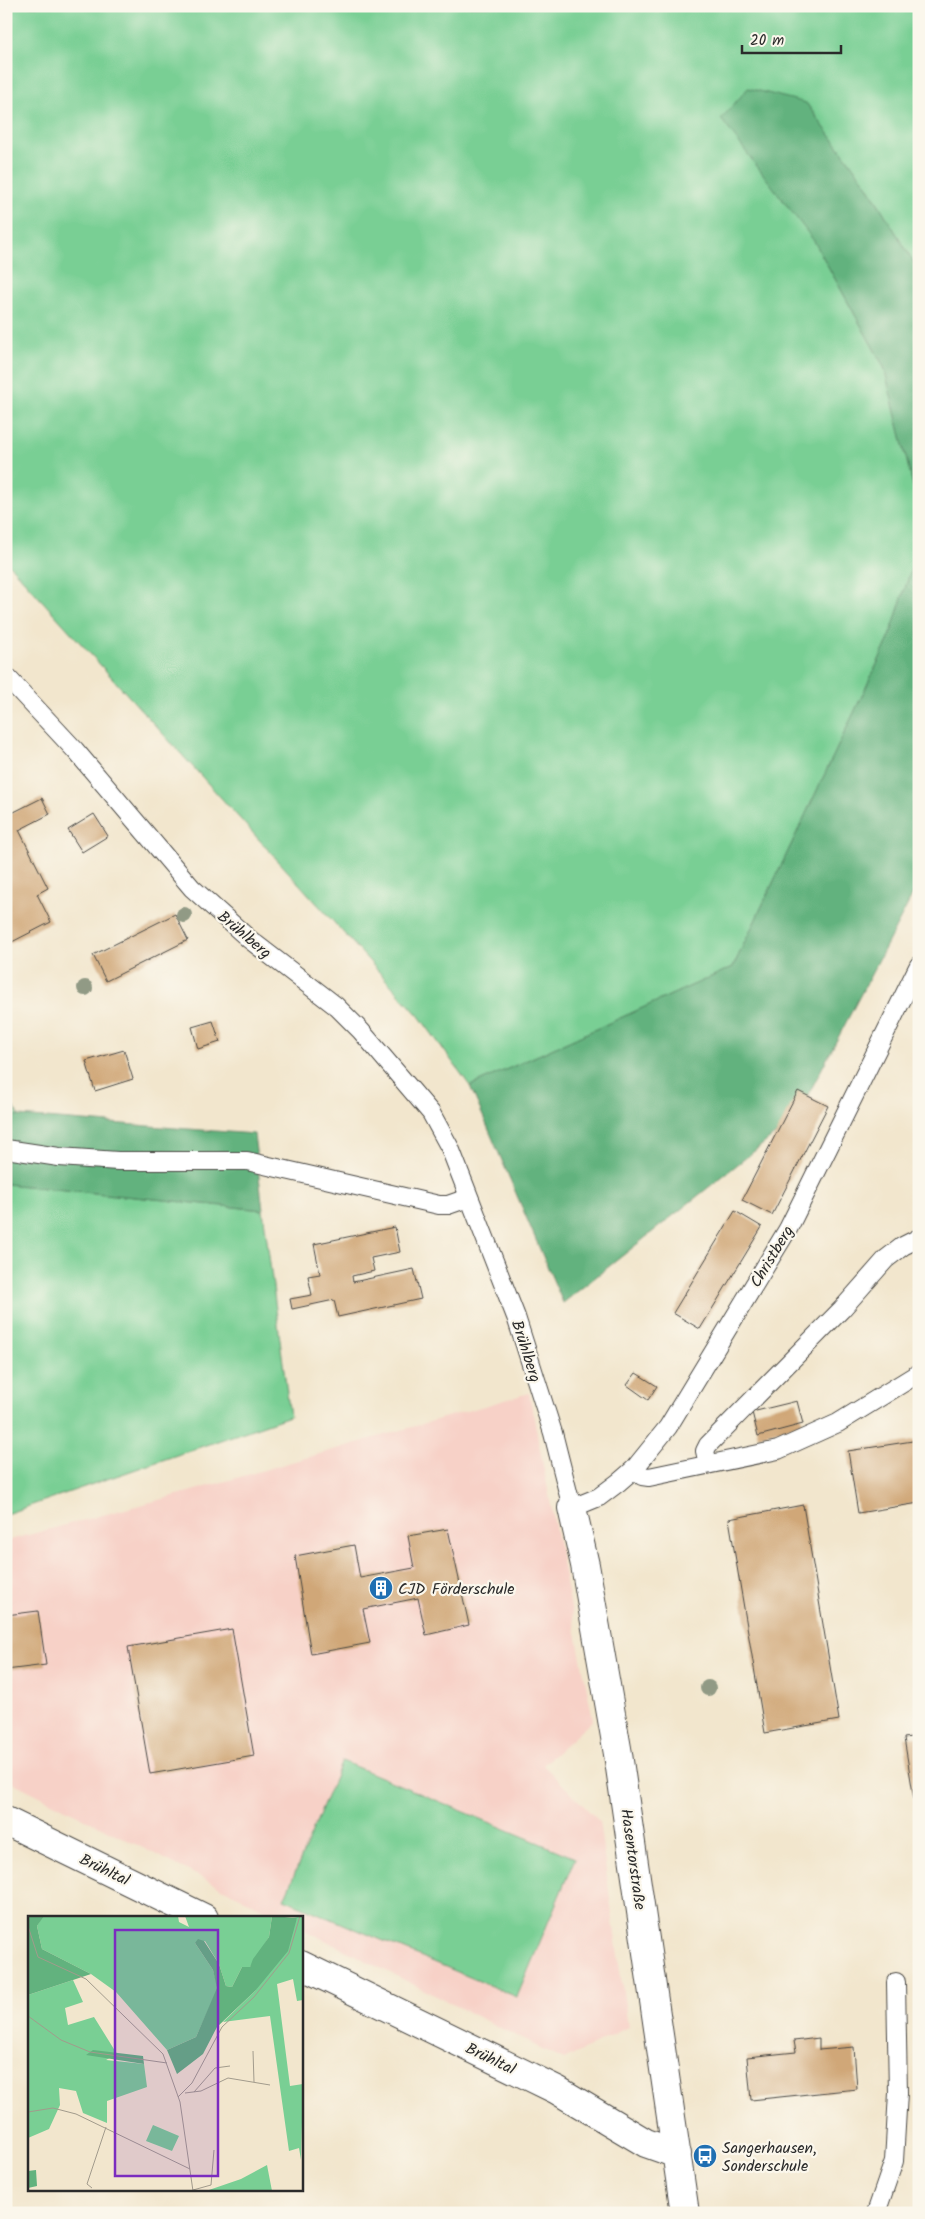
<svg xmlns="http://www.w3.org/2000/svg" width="925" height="2219" viewBox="0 0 925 2219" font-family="Kalam,sans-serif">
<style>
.built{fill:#f7d1c7}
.green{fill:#79cf94;stroke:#527d60}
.forest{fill:#62b27e;stroke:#466e54}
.building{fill:#d0a778}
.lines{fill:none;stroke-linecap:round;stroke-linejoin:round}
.service-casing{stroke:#494743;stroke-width:20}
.minor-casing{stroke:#494743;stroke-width:30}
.service{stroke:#fff;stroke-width:18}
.minor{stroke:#fff;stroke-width:28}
.tree{fill:#919a85}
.labels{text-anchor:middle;stroke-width:4.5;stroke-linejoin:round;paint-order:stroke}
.street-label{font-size:16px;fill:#2b2b2b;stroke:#fbf7ec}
.poi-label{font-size:16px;fill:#2b2b2b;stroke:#fbf7ec;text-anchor:start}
.inset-road{fill:none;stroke:#a29b8c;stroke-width:1}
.view{fill:#7b2cbf;fill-opacity:0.15;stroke:#7b2cbf;stroke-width:2.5}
.inset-edge{fill:none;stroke:#2b2b2b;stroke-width:2.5}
</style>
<rect width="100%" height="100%" fill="#fbf7ec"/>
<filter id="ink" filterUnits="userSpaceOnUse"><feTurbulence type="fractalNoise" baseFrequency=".02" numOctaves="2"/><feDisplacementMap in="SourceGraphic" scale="10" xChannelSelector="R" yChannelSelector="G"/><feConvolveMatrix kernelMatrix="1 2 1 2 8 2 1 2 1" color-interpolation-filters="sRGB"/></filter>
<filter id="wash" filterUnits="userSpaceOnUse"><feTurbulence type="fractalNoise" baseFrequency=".0096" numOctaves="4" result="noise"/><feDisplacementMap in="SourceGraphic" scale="20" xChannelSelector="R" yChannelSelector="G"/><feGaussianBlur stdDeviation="1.12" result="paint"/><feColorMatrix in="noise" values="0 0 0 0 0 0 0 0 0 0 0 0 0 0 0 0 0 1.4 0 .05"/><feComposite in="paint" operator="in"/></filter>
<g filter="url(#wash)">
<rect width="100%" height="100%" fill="#f2e6cd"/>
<path class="built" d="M529,1393L593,1720L543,1765L599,1821L628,2027L564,2060L301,1928V1918H282L6,1779V1541L185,1493Z"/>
<path class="green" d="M6,6H919V271L867,185L806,103L814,241L884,367L919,510V544L889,639L733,967L470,1086L419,1016L6,561Z
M6,1096L20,1117L6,1115Z
M6,1184L263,1210L290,1416L6,1514Z
M342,1761L575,1858L517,1997L284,1899Z"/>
<path class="forest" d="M748,88L806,103L867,185L919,271V510L884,367L814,241L721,119Z
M919,544V883L796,1118L563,1303L470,1086L733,967L889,639Z
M6,1115L254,1134L263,1210L6,1184Z"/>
<g id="blocks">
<path class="building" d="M42,798L50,814L19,830L48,888L37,894L51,922L6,945V816Z
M94,814L108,836L82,852L68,830Z
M175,914L188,940L106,981L93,955Z
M213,1021L220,1042L198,1049L192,1027Z
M124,1050L133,1079L95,1091L86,1061Z
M798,1091L828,1106L772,1215L742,1200Z
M735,1211L762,1227L700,1329L673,1313Z
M395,1227L400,1252L371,1258L374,1271L352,1276L353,1282L414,1269L421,1299L338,1317L334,1300L292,1309L290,1299L312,1295L308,1276L320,1274L314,1244Z
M636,1373L657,1386L648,1400L627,1385Z
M797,1401L803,1424L758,1436L752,1412Z
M919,1440V1503L858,1513L848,1451Z
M803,1505L839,1720L765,1733L729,1519Z
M448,1529L469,1625L426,1635L418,1598L363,1609L370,1643L311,1654L295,1556L354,1545L360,1578L414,1568L408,1536Z
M38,1611L46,1665L6,1670V1615Z
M232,1629L254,1756L150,1774L128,1647Z
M919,1736V1824H918L904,1738Z
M919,2001V2019H917L916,2002Z
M819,2038V2050L854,2047L857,2089L751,2100L747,2057L796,2052L794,2041Z"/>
</g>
</g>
<g filter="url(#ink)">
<use href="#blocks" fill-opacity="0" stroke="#494743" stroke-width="1"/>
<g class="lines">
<g class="service-casing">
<path id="service" d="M6,676L75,750L192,888L249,939L336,1006L361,1031L431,1113L450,1148L516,1317L553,1433L572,1508L599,1497L619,1482L634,1469L668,1427L788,1229L919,965
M6,1149L59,1157L118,1161H247L439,1205H448L468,1198
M708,1464L705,1451L708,1445L842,1309L886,1259L903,1246L919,1238
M634,1469L642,1476L649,1477L778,1450L838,1423L919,1373
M876,2213L894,2161L898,2093L896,1982"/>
</g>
<g class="minor-casing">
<path id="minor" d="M572,1508L585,1565L618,1754L685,2213
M6,1821L204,1918
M301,1965L557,2090L646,2143L677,2154"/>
</g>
<use href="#service" class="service"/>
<use href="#minor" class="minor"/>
</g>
<g class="tree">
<circle cx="184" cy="915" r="8"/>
<circle cx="85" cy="988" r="8"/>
<circle cx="708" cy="1688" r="8"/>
</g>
</g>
<defs>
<g id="building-disc" transform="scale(1.25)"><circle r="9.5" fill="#1f6fb2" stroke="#fbf7ec"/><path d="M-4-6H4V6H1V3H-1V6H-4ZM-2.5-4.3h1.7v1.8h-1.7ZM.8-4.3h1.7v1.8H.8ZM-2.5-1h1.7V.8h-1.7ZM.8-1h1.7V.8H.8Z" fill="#fff"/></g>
<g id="bus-disc" transform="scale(1.25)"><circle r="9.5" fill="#1f6fb2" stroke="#fbf7ec"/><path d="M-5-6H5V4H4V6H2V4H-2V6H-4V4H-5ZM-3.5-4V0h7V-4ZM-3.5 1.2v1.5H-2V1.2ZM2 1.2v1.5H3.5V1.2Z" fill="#fff"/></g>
</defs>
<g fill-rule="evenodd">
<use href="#building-disc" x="381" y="1588"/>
<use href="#bus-disc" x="705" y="2156"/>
</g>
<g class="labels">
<g class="street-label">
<text transform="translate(245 934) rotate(40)" y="6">Brühlberg</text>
<text transform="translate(771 1256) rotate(-59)" y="6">Christberg</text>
<text transform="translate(527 1351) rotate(72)" y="6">Brühlberg</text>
<text transform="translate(634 1859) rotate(82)" y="6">Hasentorstraße</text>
<text transform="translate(105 1869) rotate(26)" y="6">Brühltal</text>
<text transform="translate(491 2058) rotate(26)" y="6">Brühltal</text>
</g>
<g class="poi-label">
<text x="398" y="1594">CJD Förderschule</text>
<text x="722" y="2153">Sangerhausen,<tspan x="722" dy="18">Sonderschule</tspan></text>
</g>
</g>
<g transform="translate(28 1916)">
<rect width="275" height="275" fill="#f2e6cd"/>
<path d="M15,0H150L151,6L161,11L157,0H244L241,21L222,51H214L204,71L198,70L191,48L177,25L167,27L185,54L190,72L168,121L139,134L88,76L63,58L14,33L9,10ZM258,0H275V84L269,85L265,63L249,68L262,170L275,168L273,244L271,232L261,235L242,100L195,106L227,75L269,2ZM45,64L55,86L37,92L40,109L66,101L89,138L78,144L116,148L119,171L79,185V207L55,197L48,175L31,172L32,189L21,213L0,222V79ZM125,209L151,220L144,235L118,225ZM239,249L244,275H178L213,263Z" fill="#79cf94"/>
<path d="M0,0H16L9,10L14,33L63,58L0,79ZM244,0L269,2L260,35L227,75L189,111L175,138L149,158L139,134L168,121L189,72L185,54L167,27L170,23L176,25L191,48L198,70L204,71L214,51H222L225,43L241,21ZM65,134L115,140L116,148L58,139ZM8,254L9,270L0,272V255Z" fill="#62b27e"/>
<path class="inset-road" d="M0,10L10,41L58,63L135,138L152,186L165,275M0,100L33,124L62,136L139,147M225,135L226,166M166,176L187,152L202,150M157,177L173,175L200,162L242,169M150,181L164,167L194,111L226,81L261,37L272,0M0,196L25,192L48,198L162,253M64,272L59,268L78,211M165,274L183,269L186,234"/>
<path class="view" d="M87,14H190V260H87Z"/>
<rect width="275" height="275" class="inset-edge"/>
</g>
<rect width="925" height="2219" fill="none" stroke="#fbf7ec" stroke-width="25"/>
<path d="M742 45v8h99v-8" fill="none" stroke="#2b2b2b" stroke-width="2.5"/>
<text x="750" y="45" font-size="15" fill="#2b2b2b" stroke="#fbf7ec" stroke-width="4" paint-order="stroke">20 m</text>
</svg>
